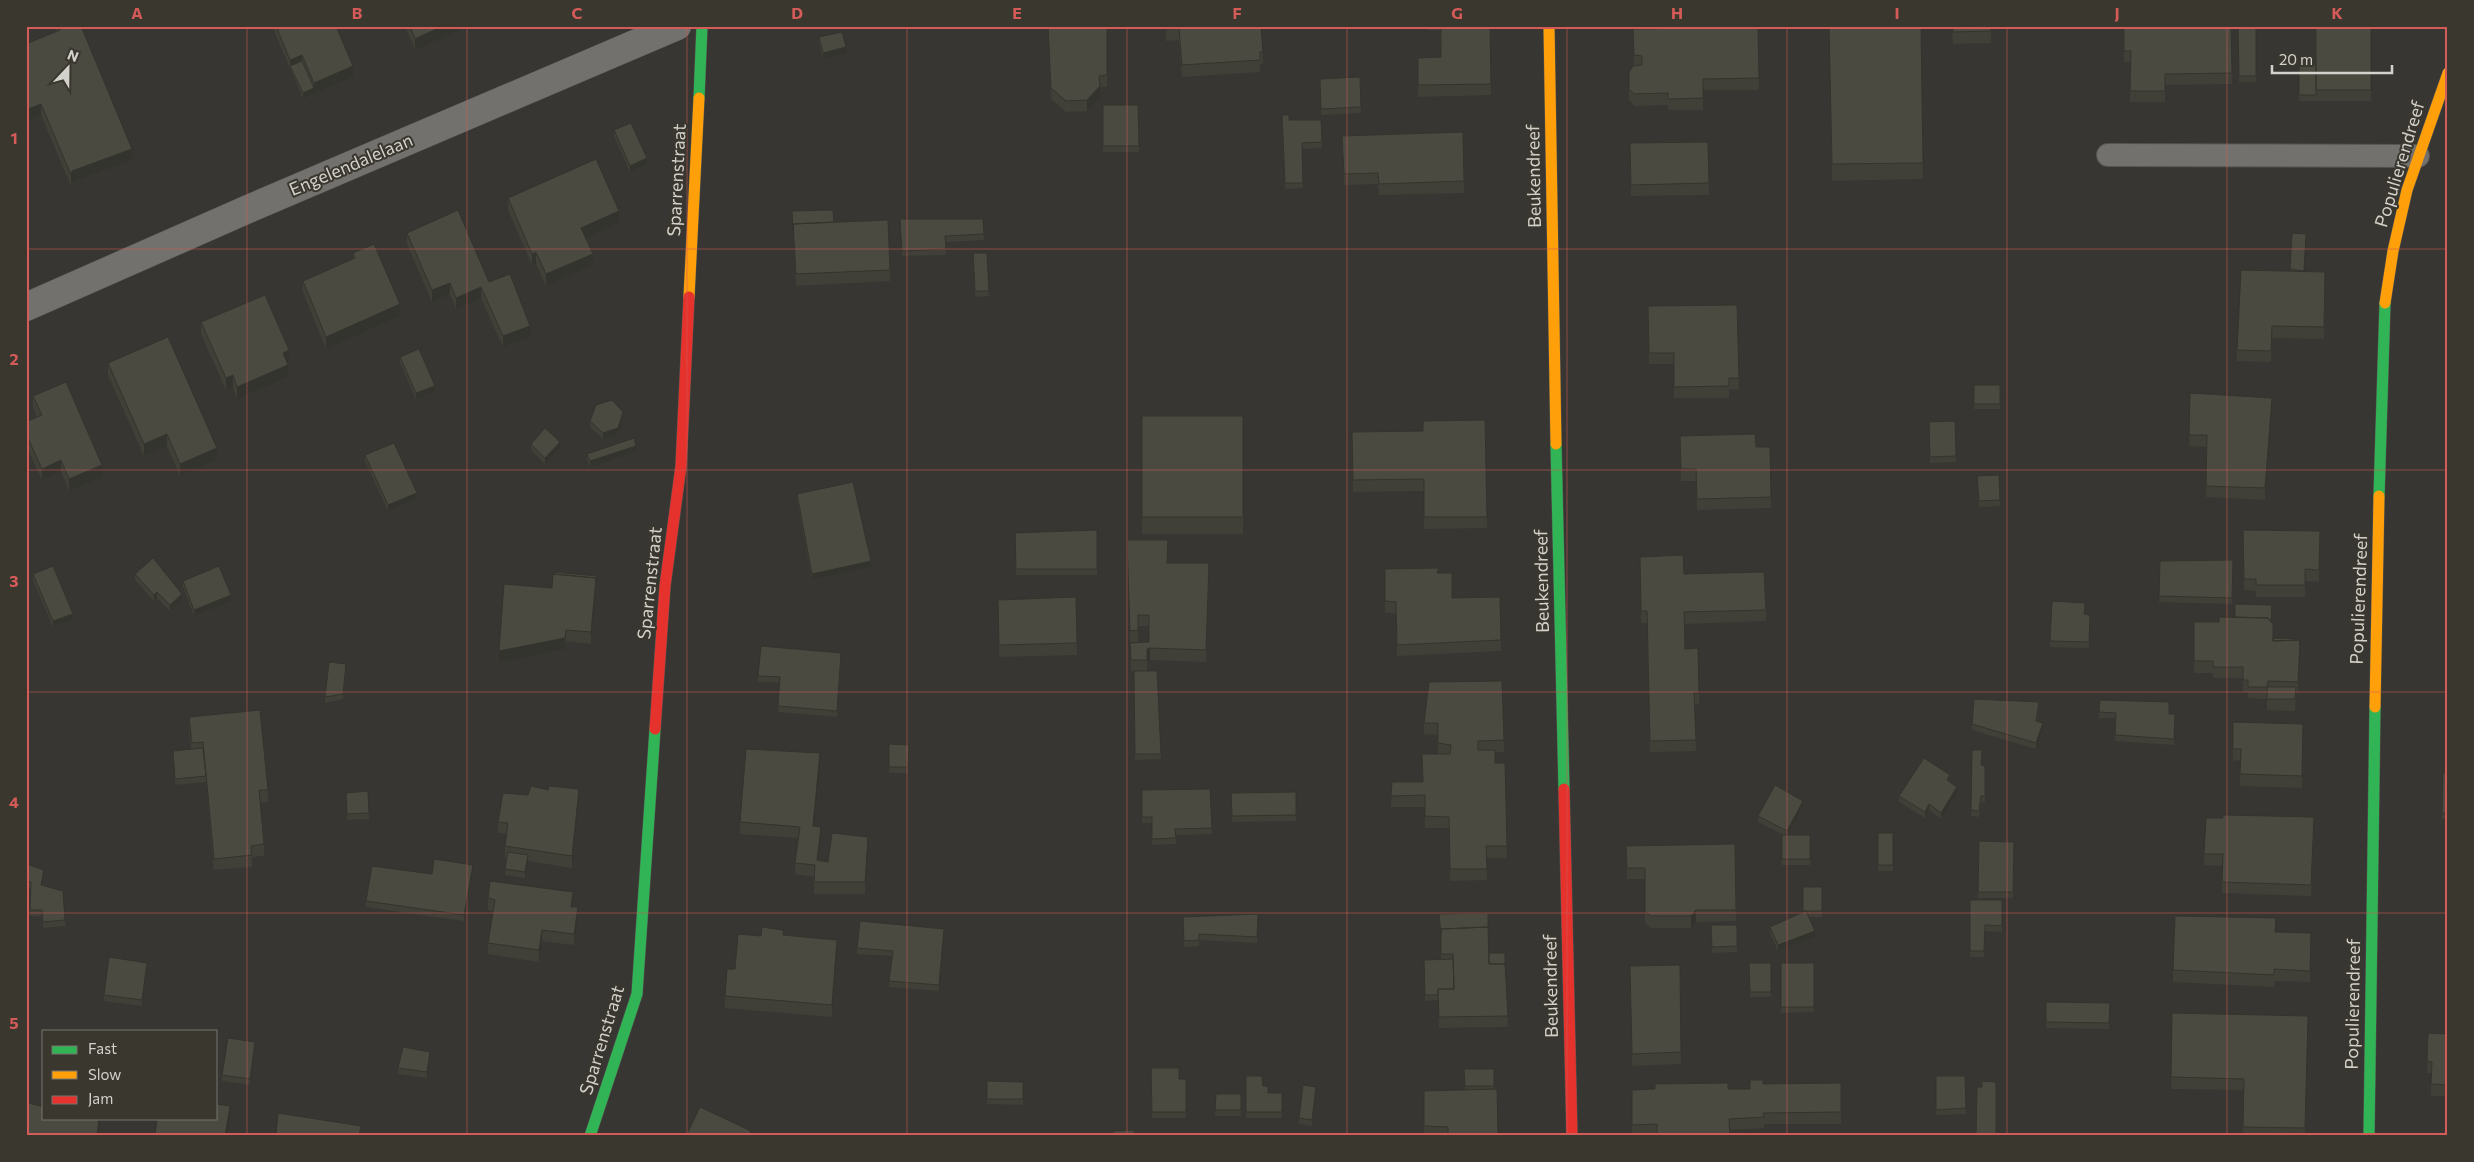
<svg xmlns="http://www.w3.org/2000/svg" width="2474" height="1162" viewBox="0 0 2474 1162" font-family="Commissioner,sans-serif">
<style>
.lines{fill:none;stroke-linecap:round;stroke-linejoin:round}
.lane-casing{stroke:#555450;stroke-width:24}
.street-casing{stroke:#555450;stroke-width:29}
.fast-casing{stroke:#555450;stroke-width:12}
.slow-casing{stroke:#555450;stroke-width:12}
.jam-casing{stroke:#555450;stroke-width:12}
.lane{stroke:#72716e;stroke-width:22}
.street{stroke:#72716e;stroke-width:28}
.fast{stroke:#30b455;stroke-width:11}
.slow{stroke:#ff9f0a;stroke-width:11}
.jam{stroke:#e5322d;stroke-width:11}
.wall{fill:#404038}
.shaded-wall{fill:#34342e}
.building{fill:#4a4a41;stroke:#34342e}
.grid{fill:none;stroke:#d55b59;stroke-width:1;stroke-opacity:0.55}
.labels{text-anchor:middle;stroke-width:4;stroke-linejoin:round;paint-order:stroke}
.street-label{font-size:18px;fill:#d3d1cc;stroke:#3a372f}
.neatline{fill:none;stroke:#d55b59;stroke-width:2}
.grid-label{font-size:16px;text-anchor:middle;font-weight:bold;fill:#d55b59}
</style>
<rect width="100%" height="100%" fill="#373632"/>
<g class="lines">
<g class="lane-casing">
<path id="lane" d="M2108,155L2418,156"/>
</g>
<g class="street-casing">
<path id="street" d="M26,307L246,210L677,26"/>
</g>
<g class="fast-casing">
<path id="fast" d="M699,98L702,26
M1556,444L1564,789
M2379,496L2385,303
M590,1136L637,994L655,729
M2369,1136L2375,707"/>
</g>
<g class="slow-casing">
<path id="slow" d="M1549,26L1556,444
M689,297L699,98
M2385,303L2393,251L2407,190L2448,73
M2375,707L2379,496"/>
</g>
<g class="jam-casing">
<path id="jam" d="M655,729L665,586L681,466L689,297
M1564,789L1572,1136"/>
</g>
<use href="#lane" class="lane"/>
<use href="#street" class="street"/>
<use href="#fast" class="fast"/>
<use href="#slow" class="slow"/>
<use href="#jam" class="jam"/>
</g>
<path class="wall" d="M54,26H94L83,31L132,160L72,182L71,186L41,115L26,121L56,31Z
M272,26H336L353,77L303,99Z
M405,26H470L415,50Z
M1048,26H1107V87H1100V98L1087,111L1066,112L1051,99Z
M1166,26H1261L1263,64H1260V72L1182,77L1179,40L1166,41Z
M1427,26H1490L1491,95L1418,97V58L1441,57L1440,30H1427Z
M1829,26H1921L1923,179L1832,181Z
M1952,26H1991V43L1953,44Z
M2124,26H2231L2232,84L2165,85V102H2130V62H2124Z
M2238,26H2256V82H2239Z
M2371,26V101H2299V65L2316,64Z
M1758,27L1759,90H1703V110H1668V105L1634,106L1629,100V72L1634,66L1633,29Z
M819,37L846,53L823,59L819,43Z
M1360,77L1361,113L1321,115L1320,79Z
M1103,105H1138L1139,152H1103Z
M1321,120L1322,148L1302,149L1303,188L1285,189L1282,121Z
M614,130L647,164L630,172L614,136Z
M1463,132L1464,193L1379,195L1378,184L1344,185L1342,136Z
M1630,143L1709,183V195L1631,196Z
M508,198L619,222L585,238L593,265L546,286L536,264L532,265L508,210Z
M792,211L834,222L890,270V281L796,286Z
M900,219H983L984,240L945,242L946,255L902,256Z
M407,233L489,282L530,337L503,347L481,298L456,309L450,294L432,302L407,244Z
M2292,233L2304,271L2325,272L2324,339L2272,338L2271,362L2237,361V350L2290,271Z
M353,253L400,316L326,349L303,292V281L353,259Z
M973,253H987L989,296L975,297Z
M1737,305L1739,390L1729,389V398H1674V364H1649L1648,306Z
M201,322L289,362L287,363L288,377L237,399L233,387L226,390L201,334Z
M400,357L435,392L416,399L400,363Z
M108,363L217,460L180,476L167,446L144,456L108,375Z
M1974,385H2000V409H1974Z
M2190,393L2272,409L2265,500L2206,497L2207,447L2189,446Z
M33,396L102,477L69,491L61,471L42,480L26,446V422L37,417L33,407Z
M1142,416H1243V534H1142Z
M623,418L618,434L603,439L590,427V421Z
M1485,420L1487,528L1424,529V491L1353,492L1352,432L1423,431Z
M1955,421L1956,462L1930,463L1929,422Z
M1680,436L1756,447H1770L1771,508L1697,510L1696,481H1681Z
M531,444L560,448L545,464L531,450Z
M636,452L590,467L587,460V454Z
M365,455L417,499L388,511L365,461Z
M1999,475L2000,506L1979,507L1977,476Z
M797,494L871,567L812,580L797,500Z
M1097,530V575H1016L1015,533Z
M2243,530L2320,531L2319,582L2305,581V597H2256V591L2244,590Z
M1127,551L1167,563H1209L1206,662L1150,660H1147V671L1161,754V759L1135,760L1134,671H1131L1130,643L1149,642V626H1138V642H1130Z
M1640,557L1684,574L1766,610V621L1684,624L1685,649L1699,693V704H1694L1696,751L1650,752L1647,623H1641Z
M2233,560L2232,604L2159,602L2160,561Z
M1385,569L1452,598L1500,597L1501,651L1397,656L1396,613H1385Z
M33,574L73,620L53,627L33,580Z
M135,574L182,600L170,611L157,598L154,601L135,580Z
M183,581L231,601L194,616L183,587Z
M597,581L591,644L566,641L565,649L499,663L552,588Z
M1076,597L1077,655L999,657L998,600Z
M2084,614L2090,615L2089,648L2050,647V641Z
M2194,622H2271L2273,641L2300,639L2298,693H2296L2295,711L2267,710V699L2248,698V692H2243V678H2213V673H2194Z
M841,658L837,717L778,712L780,682H758V676Z
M346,670L343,699L325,703V697Z
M1502,681L1504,752H1495V763H1505L1507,858H1486L1487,880L1450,881L1449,828H1425V807H1391L1392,782H1423L1422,754H1438V735L1424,734V723Z
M2039,708L2037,721L2043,729L2036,749L1972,730V724Z
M2099,712L2175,714L2174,745L2115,741V718H2099Z
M189,717L268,790V802H260L264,844V856L252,857V867L214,870L206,780V782L175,785L173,751L191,749L189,729Z
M2303,736L2302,788L2240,786V760L2233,761V749Z
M889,744L909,745L908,773H889Z
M1972,750L1982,765L1985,766V802H1981L1979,817L1971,816Z
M820,765L814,826L821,839L819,860L828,862L868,848L865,894H814V877L795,874V863L798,838L740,834V822Z
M2443,773H2448V819H2442Z
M1950,781L1949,782L1957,793L1941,819L1929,810L1925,818L1899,802V796Z
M1142,790L1212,828V834L1176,835V844L1152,845V823H1142Z
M1296,792V821L1232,822L1231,793Z
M346,793L369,813V819L347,820Z
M579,801L572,868L528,861L525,878L505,875V869L507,858H505V846L507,834L498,833V822Z
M1803,806L1788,835H1810V865H1782V835H1784L1758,822V816Z
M2314,829L2311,896L2222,893V866L2204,865V854Z
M1878,833H1893V871H1878Z
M1979,841L2014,842L2013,898H1978Z
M1735,844L1736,921L1696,922L1691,928H1651L1645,923V879H1627L1626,846Z
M26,864L44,876L42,886L65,920V926L43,928L42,916H30L31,888L26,887Z
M473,871L464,921L366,907V901L432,874Z
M1803,887H1822V917H1808L1815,937L1778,951L1770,933V927L1803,912Z
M488,898L573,904V907L578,919L574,945L542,941L539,962L488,954V943L493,911L488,910Z
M1970,900H2002V932L1985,931L1984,957H1970Z
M1258,914L1257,943L1199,940V946L1184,947L1183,922Z
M1439,914L1505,966L1508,1027L1439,1028L1438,1000L1425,1001L1424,960L1441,959V939Z
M1711,925H1737V952L1712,953Z
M2276,932L2311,933L2310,982L2274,981V987L2173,982V970Z
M783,935L837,951L832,1017L725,1008V996L735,969L761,936Z
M944,935L939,991L889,987V981L892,956L857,954V948Z
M1749,963H1771V997H1750Z
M1781,963H1814V1012L1781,1013Z
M1680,965L1681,1064L1632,1066L1630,966Z
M147,969L142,1006L104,1001V995Z
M2046,1002L2110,1003L2109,1029L2046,1028Z
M2448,1007V1096H2431V1073H2427L2428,1033L2446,1034Z
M2172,1013L2308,1016L2305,1136H2243L2244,1090L2171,1089Z
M255,1048L250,1085L222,1081V1075Z
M430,1057L427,1078L398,1074V1068Z
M1151,1068L1179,1079H1186V1118H1152Z
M1464,1069H1494V1089L1498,1136H1424V1091L1465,1090Z
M1246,1076L1268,1093H1282V1118H1246Z
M1936,1076H1965L1966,1114L1936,1115Z
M987,1081L1023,1082V1105L987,1104Z
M1841,1083V1124H1764V1128L1729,1130L1730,1136H1632V1090L1750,1089L1763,1084Z
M1316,1093L1312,1126L1299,1124V1118Z
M1216,1094H1241V1116H1215Z"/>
<path class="shaded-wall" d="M81,26H94L79,33Z
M443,26H470L415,50V39Z
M846,47V53L823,59V53Z
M302,55V67L290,66V60Z
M353,66V77L314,94V83Z
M1100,86V98L1087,111V100Z
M314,88V94L303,99V93Z
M41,104V115L26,121V110Z
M132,149V160L72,182L71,186V175L72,171Z
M647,158V164L630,172V166Z
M619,211V222L581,240V228Z
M536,252V264L532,265V254Z
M593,254V265L546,286V274Z
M450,283V294L432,302V290Z
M481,287V298L456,309V298Z
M400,304V316L326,349V337Z
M530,326V337L503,347V336Z
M289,350V362L283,364V353Z
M288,365V377L237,399V387Z
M233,375V387L226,390V378Z
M435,386V392L416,399V393Z
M2272,398V409L2265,500V488Z
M623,412V418L618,434L603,439V433Z
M167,434V446L144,456V444Z
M560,442V448L545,464V458Z
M636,446V452L590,467V461Z
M217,448V460L180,476V464Z
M61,460V471L42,480V469Z
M102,465V477L69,491V479Z
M417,493V499L388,511V505Z
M871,561V567L812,580V574Z
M597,576V581L591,644V632Z
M157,592V598L154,601V595Z
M182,594V600L170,611V605Z
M231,595V601L194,616V610Z
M73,614V620L53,627V621Z
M566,630L565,649L499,663V651Z
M1150,648V660L1147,661V649Z
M2043,723V729L2036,749V743Z
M820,753V765L813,837V826Z
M1957,787V793L1941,819V813Z
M579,789V801L572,868V856Z
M1803,801V806L1787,837V831Z
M1929,804V810L1925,818V812Z
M821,827V839L817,872V860Z
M868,837V848L865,894V882Z
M528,855V861L525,878V872Z
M473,865V871L464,921V915Z
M44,870V876L41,891V885Z
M573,892V904L571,918V907Z
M578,907V919L574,945V934Z
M1696,910V922L1691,928V916Z
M944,929V935L939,991V985Z
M542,930V941L539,962V950Z
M1815,931V937L1778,951V945Z
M837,940V951L832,1017V1005Z
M147,963V969L142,1006V1000Z
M255,1042V1048L250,1085V1079Z
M430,1052V1057L427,1078V1072Z
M1316,1087V1093L1312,1126V1120Z
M230,1106V1117L227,1136H225Z
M99,1118H101L98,1136H97Z"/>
<path class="building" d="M58,26H81L132,149L72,171L71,175L41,104L26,110V44L60,30Z
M276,26H336L353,66L314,83L302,55L290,60Z
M410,26H443L415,39Z
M1048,26H1107V75L1099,76L1100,86L1087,100L1066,101L1051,88Z
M1166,26H1261L1263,52H1260V60L1182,65L1179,28L1166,29Z
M1441,26H1490L1491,84L1418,85V58L1441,57Z
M1829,26H1921L1923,163L1832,164Z
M1953,26H1991V31L1953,32Z
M2124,26H2231L2232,73L2165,74V91H2130L2131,51H2124Z
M2238,26H2256V76H2239Z
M2316,26H2371V90H2316Z
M1758,27L1759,78L1703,79V98L1668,99V93L1634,94L1629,89V72L1633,66L1642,65V56L1634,55L1633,29Z
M842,32L846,47L823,53L819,37Z
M302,61L314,88L303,93L290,66Z
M2316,64V95H2299V65Z
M1360,77L1361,107L1321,109L1320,79Z
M1103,105H1138L1139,146H1103Z
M1282,115H1289V120H1321L1322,142L1302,143L1303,183H1285Z
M631,123L647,158L630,166L614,130Z
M1463,132L1464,181L1379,184L1378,173L1344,174L1342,136Z
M1708,142L1709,183L1631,185L1630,143Z
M596,159L619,211L581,228L593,254L546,274L536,252L532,254L508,198Z
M458,210L489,282L510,274L530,326L503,336L481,287L456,298L450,283L432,290L407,233Z
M833,210L834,222L793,224V230L792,211Z
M900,219H983L984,234L945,236L946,249L902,251Z
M888,220L890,270L796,274L793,224Z
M2292,233L2306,234L2304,271L2290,269Z
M374,244L400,304L326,337L303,281L355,258L353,253Z
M973,253H987L989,291H975Z
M2241,270L2325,272L2324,327L2272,326L2271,351L2237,350Z
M265,295L289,350L283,353L288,365L237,387L233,375L226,378L201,322Z
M1737,305L1739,378H1729V386L1674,387V353H1649L1648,306Z
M168,337L217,448L180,464L167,434L144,444L108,363Z
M419,349L435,386L416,393L400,357Z
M66,382L102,465L69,479L61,460L42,469L26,434V422L42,415L33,396Z
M1974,385H2000V404H1974Z
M2190,393L2272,398L2265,488L2206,486L2207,435H2189Z
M612,400L623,412L618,428L603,433L590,421L596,405Z
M1142,416H1243V517H1142Z
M1485,420L1487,517H1424V479L1353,480L1352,432L1423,431V421Z
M1955,421L1956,456L1930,457L1929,422Z
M545,428L560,442L545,458L531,444Z
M1755,434L1756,447H1770L1771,497L1697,499L1696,469H1681L1680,436Z
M634,438L636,446L590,461L587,454Z
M394,443L417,493L388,505L365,455Z
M1999,475L2000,500L1979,501L1977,476Z
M853,482L871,561L812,574L797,494Z
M1097,530V569H1016L1015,533Z
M2243,530L2320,531L2319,570L2305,569V585H2256V579H2244Z
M1127,540H1168L1167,563H1209L1206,650L1150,648L1147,649V660H1131L1130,643L1149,642V615H1138V630L1130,631Z
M1683,555L1684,574L1764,572L1766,610L1684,612L1685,649L1698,648L1699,693H1694L1696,740L1650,741L1647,611H1641L1640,557Z
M153,558L182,594L170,605L157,592L154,595L135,574Z
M2233,560L2232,598L2159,596L2160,561Z
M53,566L73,614L53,621L33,574Z
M219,566L231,595L194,610L183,581Z
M1439,568L1437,573H1452V598L1500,597L1501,640L1397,645L1396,602L1385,601V569Z
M554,572L597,576L596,583V578L554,574Z
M553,574L596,578L591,632L566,630L565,638L499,651L504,584L552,588Z
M1076,597L1077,643L999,645L998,600Z
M2052,601L2085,603L2084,614L2090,615L2089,642L2050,641Z
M2235,604L2272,605L2271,622L2268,618L2235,617Z
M2219,617L2268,618L2273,624V641L2300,640L2298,682L2268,681L2267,687H2296L2295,699H2267V687H2248V680H2243V667H2213V661H2194V622H2219Z
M2273,638L2300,639V645V640L2273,641Z
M761,646L841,653L837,711L778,706L780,677L758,676Z
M329,662L346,664L343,694L325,697Z
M1134,671H1157L1161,754H1135Z
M1502,681L1504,740L1478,741V750H1495V763H1505L1507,846H1486L1487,869H1450L1449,817L1425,816V795L1391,796L1392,782H1423L1422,754H1450L1451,745L1438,743V723H1424L1429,682Z
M1974,699L2039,702L2036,721L2043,723L2036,743L1972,724Z
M2100,700L2169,702V714H2175L2174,739L2115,735L2116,713L2099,712Z
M260,710L268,790H259L264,844L251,846L252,855L214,859L203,742L192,743L189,717Z
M2233,722L2303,724L2302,776L2240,774L2241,749H2233Z
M889,744L909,745L908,767H889Z
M203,748L206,776L175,779L173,751Z
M746,749L820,753L813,826L821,827L817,860L828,862L832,833L868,837L865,882H814L815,865L795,863L800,827L740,822Z
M1972,750H1982L1981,765L1985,766V796H1981L1979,811L1971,810Z
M1924,758L1950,775L1947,780L1957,787L1941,813L1929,804L1925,812L1899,796Z
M2443,773H2448V813H2442Z
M1775,785L1803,801L1787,831L1758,816Z
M531,786L548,790L549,786L579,789L572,856L505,846L508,823L498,822L503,793L528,795Z
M1210,789L1212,828L1175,829L1176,838L1152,839V817H1142V790Z
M368,791L369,813L347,814L346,793Z
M1296,792V815L1232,816L1231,793Z
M2223,815L2314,817L2311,885L2222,882L2223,854H2204L2206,818H2223Z
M1878,833H1893V865H1878Z
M1782,835H1810V859H1782Z
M1979,841L2014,842L2013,892H1978Z
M1735,844L1736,910H1696L1691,916H1651L1645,911V868H1627L1626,846Z
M508,852L528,855L525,872L505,869Z
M434,859L473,865L464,915L366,901L372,866L432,874Z
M26,864L44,870L41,885L63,891L65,920L43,922L42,910H30L31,882L26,881Z
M490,881L573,892L571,907H578L574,934L542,930L539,950L488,943L495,900L488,898Z
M1803,887H1822V911H1803Z
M1970,900H2002V926L1985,925L1984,951H1970Z
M1806,911L1815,931L1778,945L1770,927Z
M1488,913V927L1441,929V934L1439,914Z
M1258,914L1257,937L1199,934V940L1184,941L1183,917Z
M2175,916L2276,918L2275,932L2311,933L2310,971L2274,969V975L2173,970Z
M860,921L944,929L939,985L889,981L893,951L857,948Z
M1711,925H1737V946L1712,947Z
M762,927L783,930V935L837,940L832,1005L725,996L727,969H735L738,934L761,936Z
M1488,927L1489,964H1505L1508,1016L1439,1017L1438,989H1454L1453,954H1441V929Z
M1489,953H1505V965V964H1489Z
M109,957L147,963L142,1000L104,995Z
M1453,959L1454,989H1438V995H1425L1424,960Z
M1749,963H1771V992H1750Z
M1781,963H1814V1007H1781Z
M1680,965L1681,1052L1632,1054L1630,966Z
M2046,1002L2110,1003L2109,1023L2046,1022Z
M2447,1007H2448V1085L2431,1084L2432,1062L2427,1061L2428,1033L2446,1034Z
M2172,1013L2308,1016L2305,1128L2243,1127L2244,1079L2171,1077Z
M228,1038L255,1042L250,1079L222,1075Z
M403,1047L430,1052L427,1072L398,1068Z
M1151,1068H1179V1079H1186V1112H1152Z
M1464,1069H1494V1086H1465Z
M1246,1076H1262L1263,1086H1268V1093H1282V1112H1246Z
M1936,1076H1965L1966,1108L1936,1110Z
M1750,1080H1763V1084L1841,1083V1112L1763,1113L1764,1117L1729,1119L1730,1136H1657V1124L1632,1125V1090L1655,1089V1084L1728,1083V1089H1750Z
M987,1081L1023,1082V1099H987Z
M1982,1081L1996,1082V1136H1976L1977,1087H1982Z
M1303,1085L1316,1087L1312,1120L1299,1118Z
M1497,1089L1498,1136H1448V1127L1424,1126V1091Z
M1216,1094H1241V1110H1215Z
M28,1103L44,1107V1118H99L97,1136H26V1118Z
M216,1104L230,1106L225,1136H155L157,1118H216Z
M700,1107L751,1131L749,1136H686Z
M278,1113L361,1126L359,1136H276Z
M1134,1130V1136H1113V1131Z"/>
<path class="grid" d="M247,26V1136M467,26V1136M687,26V1136M907,26V1136M1127,26V1136M1347,26V1136M1567,26V1136M1787,26V1136M2007,26V1136M2227,26V1136M26,249H2448M26,470H2448M26,692H2448M26,913H2448"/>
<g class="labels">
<g class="street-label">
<text transform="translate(2400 164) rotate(-73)" y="6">Populierendreef</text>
<text transform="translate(351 165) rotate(-23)" y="6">Engelendalelaan</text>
<text transform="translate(1534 176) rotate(-91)" y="6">Beukendreef</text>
<text transform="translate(677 180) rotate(-87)" y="6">Sparrenstraat</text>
<text transform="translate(1542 581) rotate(-91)" y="6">Beukendreef</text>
<text transform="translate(650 583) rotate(-84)" y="6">Sparrenstraat</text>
<text transform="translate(2359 599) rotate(-88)" y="6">Populierendreef</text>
<text transform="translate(1551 986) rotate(-91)" y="6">Beukendreef</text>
<text transform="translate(2353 1004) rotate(-89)" y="6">Populierendreef</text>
<text transform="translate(602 1040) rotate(-73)" y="6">Sparrenstraat</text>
</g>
</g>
<rect width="2474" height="1162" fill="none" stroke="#3a372f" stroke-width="55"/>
<rect x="42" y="1030" width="175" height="90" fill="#3a372f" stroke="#77756e"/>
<rect x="52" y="1046" width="25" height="8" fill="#30b455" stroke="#77756e"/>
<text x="88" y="1054" font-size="15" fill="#d3d1cc">Fast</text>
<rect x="52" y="1071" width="25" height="8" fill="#ff9f0a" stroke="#77756e"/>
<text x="88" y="1080" font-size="15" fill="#d3d1cc">Slow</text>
<rect x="52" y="1096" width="25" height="8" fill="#e5322d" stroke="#77756e"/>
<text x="88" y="1104" font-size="15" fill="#d3d1cc">Jam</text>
<g transform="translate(68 68) rotate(22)" stroke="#3a372f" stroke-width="4" paint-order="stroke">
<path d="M0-4L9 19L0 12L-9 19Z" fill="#d3d1cc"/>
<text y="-8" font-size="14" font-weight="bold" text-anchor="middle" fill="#d3d1cc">N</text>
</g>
<path d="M2272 65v8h120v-8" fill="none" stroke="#d3d1cc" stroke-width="2.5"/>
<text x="2279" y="65" font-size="15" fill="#d3d1cc" stroke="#3a372f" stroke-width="4" paint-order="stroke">20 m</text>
<rect x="28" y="28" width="2418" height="1106" class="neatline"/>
<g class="grid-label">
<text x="137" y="19">A</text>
<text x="357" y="19">B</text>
<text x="577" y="19">C</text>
<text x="797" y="19">D</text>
<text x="1017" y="19">E</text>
<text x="1237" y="19">F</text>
<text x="1457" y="19">G</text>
<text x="1677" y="19">H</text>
<text x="1897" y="19">I</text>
<text x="2117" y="19">J</text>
<text x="2337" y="19">K</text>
<text x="14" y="144">1</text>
<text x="14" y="365">2</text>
<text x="14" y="587">3</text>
<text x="14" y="808">4</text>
<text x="14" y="1029">5</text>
</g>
</svg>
